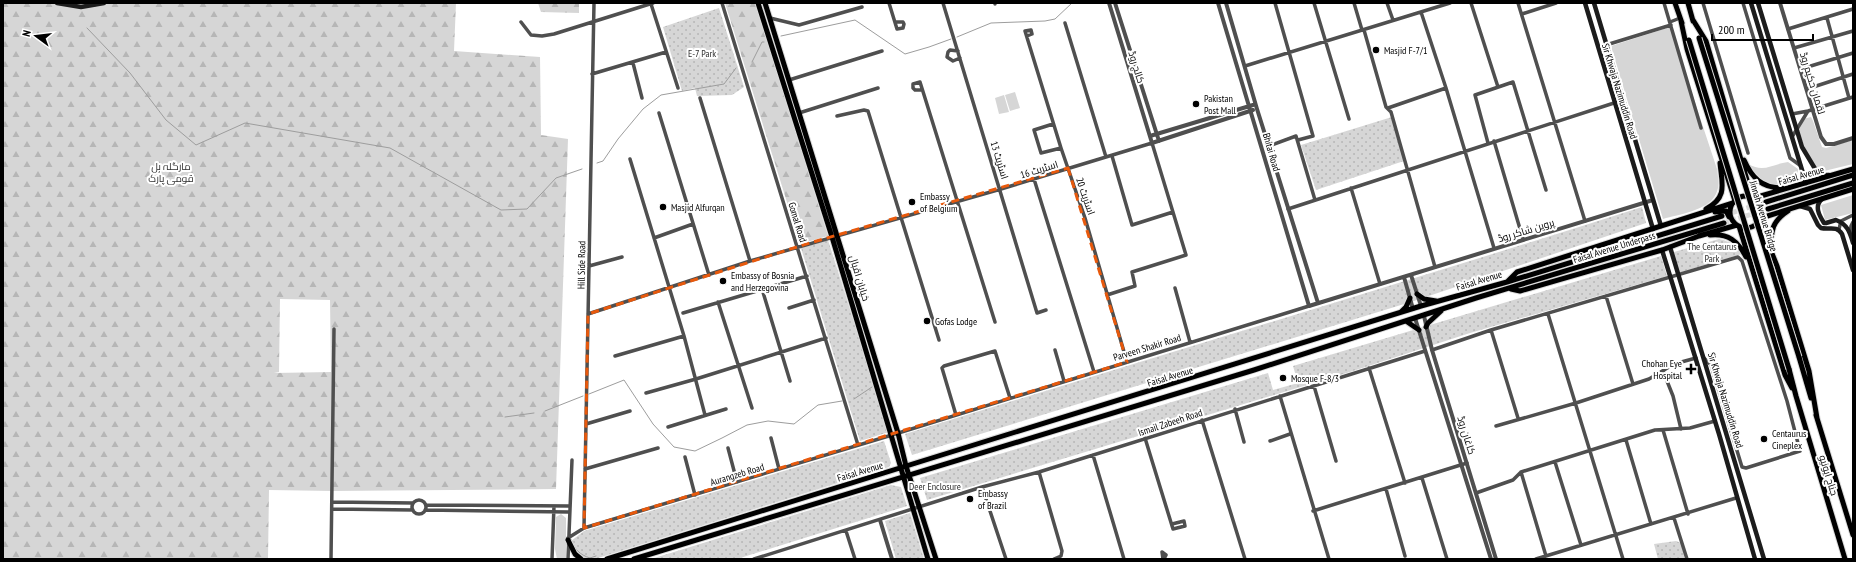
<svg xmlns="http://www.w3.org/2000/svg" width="1856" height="562" viewBox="0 0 1856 562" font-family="'PT Sans Narrow',Cairo,sans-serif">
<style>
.grass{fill:#d6d6d6}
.forest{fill:url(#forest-firs);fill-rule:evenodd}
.park{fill:url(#park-dots)}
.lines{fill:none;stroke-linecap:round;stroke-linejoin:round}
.stream{stroke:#9d9d9d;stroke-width:1}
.primary-tunnel{stroke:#d9d9d9;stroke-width:5;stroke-dasharray:5 2.5;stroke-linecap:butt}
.primary-casing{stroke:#dbdbdb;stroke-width:7}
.minor{stroke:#4f4f4f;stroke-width:3.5}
.tertiary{stroke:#4f4f4f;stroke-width:4}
.secondary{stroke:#1c1c1c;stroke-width:4.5}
.primary{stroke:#000;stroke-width:5}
.primary-bridge-casing{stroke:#dbdbdb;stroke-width:7;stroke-linecap:butt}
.primary-bridge{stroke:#000;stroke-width:5}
.marked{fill:none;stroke:#e8590c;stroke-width:3;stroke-dasharray:8 5;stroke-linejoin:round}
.poi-dot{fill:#000;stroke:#fff;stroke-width:1.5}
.labels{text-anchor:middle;stroke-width:4;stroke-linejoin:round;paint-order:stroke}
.poi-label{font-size:10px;fill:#000;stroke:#fff;text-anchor:start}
.park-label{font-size:10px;fill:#2d2d2d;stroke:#fff}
.street-label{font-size:10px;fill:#000;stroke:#fff}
</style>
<defs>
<pattern id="forest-firs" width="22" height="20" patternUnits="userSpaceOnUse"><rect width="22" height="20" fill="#d6d6d6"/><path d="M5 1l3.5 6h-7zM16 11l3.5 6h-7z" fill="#b6b6b6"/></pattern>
<pattern id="park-dots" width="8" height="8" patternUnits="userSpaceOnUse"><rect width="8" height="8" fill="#d6d6d6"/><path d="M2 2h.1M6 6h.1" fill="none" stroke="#b6b6b6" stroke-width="1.8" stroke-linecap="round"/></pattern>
</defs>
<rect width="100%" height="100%" fill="#fff"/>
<path class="grass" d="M1670,27L1717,169C1718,177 1720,186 1716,194C1708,211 1679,214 1663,219L1611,46Z
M1015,92L1020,108L1010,111L1005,95Z
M1004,95L1009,112L999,114L995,98Z
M1811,117L1813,121L1822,147L1826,148L1853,140V164L1820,172C1809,158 1802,144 1798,127L1803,119Z
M1788,162L1798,169V179C1774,187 1760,191 1748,164C1764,173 1772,164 1788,162Z
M1853,195V213L1825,220L1821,205Z
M561,514L566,518V559H557L555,549L556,517Z"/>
<path class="forest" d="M3,3H456L454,51L540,57L541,135L568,139L556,489L332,491L269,490L268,559H3ZM280,299L330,300L331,372L274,373L279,372Z
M538,3H579V13L541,12Z
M725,3H756L828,236L800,244Z"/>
<path class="park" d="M719,8L744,87L732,95L697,96L695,88L682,91L663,27Z
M1392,117L1404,161L1316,190L1301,145Z
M1642,207L1646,223L1414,301L912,455L905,434C1151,358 1397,285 1642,207Z
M1719,239C1729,241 1736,245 1742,254L1678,273L1673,255L1674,252Z
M828,240L889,432L860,441L801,248Z
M1661,256L1667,276L1470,333L1350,372L927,500L920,478L1268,373L1273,390L1298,383L1293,366Z
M884,441L891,463L889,467L595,559C579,559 577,555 571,541L584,531Z
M891,485L901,487L907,506L737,559H651Z
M910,513L924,559H896L885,521Z
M1676,541L1681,543L1685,559H1658L1654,544Z"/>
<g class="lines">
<path class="stream" d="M87,28L130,73L166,120L196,145L245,123L390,148L501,210L527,209L556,178L582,169
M781,36L855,20L905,54L929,47L951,39
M957,37L991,23L1045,21L1055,19L1072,3
M752,62L762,42H764
M597,163L603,161L618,139L643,109L661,95L724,84L736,68
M589,394L624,380L653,424L674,447L695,451L722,438L747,425L768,421L794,424L818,405L842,401
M854,399L872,387
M545,411L583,396
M505,417L534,413
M571,539C574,549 580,555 590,558L596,556"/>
<path class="primary-tunnel" d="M1725,215L1766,202
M1724,223L1768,209"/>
<g class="primary-casing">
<path id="primary" d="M758,3L832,237L928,559
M765,3L898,433L906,466L936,559
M1675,3L1682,23
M1688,3L1693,21
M1693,20L1706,41L1752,197
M1681,21L1687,49L1735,201
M1744,160C1752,178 1762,188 1782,188
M1730 212a16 16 0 1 1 32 0a16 16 0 1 1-32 0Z
M1754,198L1853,169
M1766,202L1853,175
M1706,209C1728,197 1722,184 1720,163
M1768,209L1853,183
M1715,212L1726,211L1729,217
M1761,218L1853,189
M1759,221L1777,266L1809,371L1817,418
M1739,226L1785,375L1792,388
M1710,235C1728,233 1738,241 1746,257
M1772,248C1770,230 1773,221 1788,211
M1508,281L1517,272L1733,203
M1511,289L1520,291L1662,250L1699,236L1737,225
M1417,294L1424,299L1436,301
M1401,312L1406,307L1410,298
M1406,321L1419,330
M1426,327L1428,323L1441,311
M1799,357L1811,398
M1789,369L1796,396L1845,559
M1816,415L1853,535
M568,540L575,554L581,559
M607,559L1421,306L1507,282L1722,216
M634,559L1254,370L1476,298L1724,223"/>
</g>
<path class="minor" d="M722,3L858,445
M889,3L897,29L903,28L904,24L903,22H895
M943,3L1037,313L1046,310
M995,3V4
M1275,3L1313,136L1298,140
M1314,3L1349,119
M1354,3L1362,30
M1387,3L1393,20
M1471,3L1498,87
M1518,3L1585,221
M1664,3L1701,128
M1703,3L1748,153
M1743,3L1790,158L1801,166
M651,4L678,88
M1421,12L1446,88L1494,248
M1522,14L1556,3
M770,18L799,25L862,7
M1827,18L1849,98
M521,22L531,35L542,36L554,34L653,3
M1670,22L1680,18
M1065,23L1106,157
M1788,29L1853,9
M1364,30L1386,107L1391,112L1435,267
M1027,36L1032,34L1031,30L1025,31L1061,148L1085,218L1127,362
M1606,45L1671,25
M1794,48L1853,31
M958,51L950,50L948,52L947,57L953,61L960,58
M633,63L642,98
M1245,66L1450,3
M1801,69L1853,53
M592,74L666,52
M789,80L882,51
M1807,89L1853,74
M922,90H915L913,88V84L920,82L995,322
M700,98L750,261
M1388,108L1446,88
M659,113L709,275
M799,113L878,88
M1792,114L1808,111L1853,97
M837,116L864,110L868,111L939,340
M1053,124L1034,130L1041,153L1061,148
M1792,137L1808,111
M1494,141L1523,239
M1488,143L1475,95L1513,82L1546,190
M1269,146L1296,136L1315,200
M1112,156L1132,225L1173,212
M630,159L684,336L705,415
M1034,179L1094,372
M1351,188L1380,284
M1288,209L1614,103
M1839,229L1841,221L1853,215
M1850,234L1851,226L1853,222
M654,238L693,224
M589,266L622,257
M1175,288L1190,342
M762,289L790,381
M1606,296L1633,384
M718,302L752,408
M789,308L814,300
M683,313L807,276
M588,314L750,261L1001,189L1152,143L1186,255L1132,272L1135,286L1107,295
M1548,314L1623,559
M1491,330L1518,418
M1055,350L1064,381
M1432,350L1491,330L1738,257L1742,261L1787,401L1800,451L1746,468L1742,467L1711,365L1704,358
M615,356L684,336
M1369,368L1405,483
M1663,371L1673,396L1681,429
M1314,386L1336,461
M646,393L696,379L826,338
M1280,396L1329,559
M1235,409L1244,442
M956,415L942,368L944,366L995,351L1010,398
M1202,420L1245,559
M586,424L630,411
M1496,426L1576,403L1649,379L1674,364L1696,358
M668,427L726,409
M1663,430L1688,514
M771,438L779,469
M1145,438L1173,529L1185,526L1184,521L1172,524
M1626,440L1651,524
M1270,441L1290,434
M728,448L737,482
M1093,455L1124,559
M685,457L695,495
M1555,462L1581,545
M585,469L658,448
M1039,472L1062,551L1061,556L1054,559
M1422,478L1447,559
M982,487L1006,559
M1386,489L1405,556
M1476,493L1513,480L1521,472
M412 507a7 7 0 1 1 14 0a7 7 0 1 1-14 0Z
M332,502L413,503
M426,505L569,506
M332,509L413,510
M425,510L569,512
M1313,511L1467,463
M1674,518L1687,559
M584,528L594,3
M846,531L855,559
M568,538L584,528L892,435L1309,306
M1546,556L1521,472L1655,430L1690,428L1715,421
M331,559L334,329
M552,559L554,506
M568,559L572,460
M754,559L982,487L1039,472L1425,351
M1163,559L1162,552L1166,555L1164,559
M1536,559L1736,498"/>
<path class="tertiary" d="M1109,3L1152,143L1253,110
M1115,3L1159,141
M1218,3L1309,306L1653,200
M1226,3L1257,109L1318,303
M1780,3L1821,137L1826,144H1834L1853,138
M1150,136L1253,105
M1411,275L1421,306
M1404,277L1413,309
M1424,316L1432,350L1496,559
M1415,318L1491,559
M880,520L892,559"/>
<path class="secondary" d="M57,3L81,7L104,3
M1585,3L1653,229
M1594,3L1661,226
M1751,3L1806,183
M1758,3L1802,147L1817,172L1823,175H1829
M1822,199C1814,206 1819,215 1824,223H1826L1836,220C1847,224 1850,232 1853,243
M1800,206L1810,209L1818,225L1821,228C1830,230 1836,225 1842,234L1853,270
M1670,247L1764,559
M1662,250L1719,434L1755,559"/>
<use href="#primary" class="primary"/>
<g class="primary-bridge-casing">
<path id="primary-bridge" d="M1699,38L1799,357
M1689,40L1789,369"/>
</g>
<use href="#primary-bridge" class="primary-bridge"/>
</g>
<path class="marked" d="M1068,168L1127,362L584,528L588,314L803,245Z"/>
<g class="poi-dot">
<circle cx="1376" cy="50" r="4"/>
<circle cx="1196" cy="104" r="4"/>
<circle cx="912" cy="202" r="4"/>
<circle cx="663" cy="207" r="4"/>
<circle cx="723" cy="281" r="4"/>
<circle cx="927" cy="321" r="4"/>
<path d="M1689 363h4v4h4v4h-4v4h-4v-4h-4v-4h4z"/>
<circle cx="1283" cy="378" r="4"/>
<circle cx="1764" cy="439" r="4"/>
<circle cx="970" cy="499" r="4"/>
</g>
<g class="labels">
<g class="poi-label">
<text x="1384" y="54">Masjid F-7/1</text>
<text x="1204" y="102">Pakistan<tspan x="1204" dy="12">Post Mall</tspan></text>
<text x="920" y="200">Embassy<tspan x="920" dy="12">of Belgium</tspan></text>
<text x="671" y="211">Masjid Alfurqan</text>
<text x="731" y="279">Embassy of Bosnia<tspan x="731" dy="12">and Herzegovina</tspan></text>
<text x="935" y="325">Gofas Lodge</text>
<text x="1682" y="367" text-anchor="end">Chohan Eye<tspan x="1682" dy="12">Hospital</tspan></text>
<text x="1291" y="382">Mosque F-8/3</text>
<text x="1772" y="437">Centaurus<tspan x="1772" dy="12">Cineplex</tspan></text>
<text x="978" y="497">Embassy<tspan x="978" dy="12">of Brazil</tspan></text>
</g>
<g class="park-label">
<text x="702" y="57">E-7 Park</text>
<text x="171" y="170">مارگلہ ہل<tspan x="171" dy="12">قومی پارک</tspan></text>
<text x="1712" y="250">The Centaurus<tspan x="1712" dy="12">Park</tspan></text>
<text x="935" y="490">Deer Enclosure</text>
</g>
<g class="street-label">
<text transform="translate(1137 67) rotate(73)" y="4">کالج روڈ</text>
<text transform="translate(1813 83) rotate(73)" y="4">لقمان حکیم روڈ</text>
<text transform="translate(1620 91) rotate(73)" y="4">Sir Khwaja Nazimuddin Road</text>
<text transform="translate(1272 152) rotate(74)" y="4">Bhitai Road</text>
<text transform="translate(1000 160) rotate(73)" y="4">اسٹریٹ 13</text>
<text transform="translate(1039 169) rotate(-17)" y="4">اسٹریٹ 16</text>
<text transform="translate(1801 175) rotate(-16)" y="4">Faisal Avenue</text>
<text transform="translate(1086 196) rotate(71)" y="4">اسٹریٹ 20</text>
<text transform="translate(1764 216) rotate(73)" y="4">Jinnah Avenue Bridge</text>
<text transform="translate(798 222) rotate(73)" y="4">Gomal Road</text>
<text transform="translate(1526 230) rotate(-17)" y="4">پروین شاکر روڈ</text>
<text transform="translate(1614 247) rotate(-17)" y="4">Faisal Avenue Underpass</text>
<text transform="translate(581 265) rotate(-89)" y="4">Hill Side Road</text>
<text transform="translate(860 278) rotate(73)" y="4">خیابان اقبال</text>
<text transform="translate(1479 280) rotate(-17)" y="4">Faisal Avenue</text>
<text transform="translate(1147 347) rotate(-17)" y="4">Parveen Shakir Road</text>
<text transform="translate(1170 376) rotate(-17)" y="4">Faisal Avenue</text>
<text transform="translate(1726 400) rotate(73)" y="4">Sir Khwaja Nazimuddin Road</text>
<text transform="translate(1170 422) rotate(-18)" y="4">Ismail Zabeeh Road</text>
<text transform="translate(1467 435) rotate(73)" y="4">کاغان روڈ</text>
<text transform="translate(860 471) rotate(-17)" y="4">Faisal Avenue</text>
<text transform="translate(737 474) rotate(-17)" y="4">Aurangzeb Road</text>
<text transform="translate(1829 475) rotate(73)" y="4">جناح ایونیو</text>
</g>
</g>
<rect width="1856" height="562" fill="none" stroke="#000000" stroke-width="8"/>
<g transform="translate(36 36) rotate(285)" stroke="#ffffff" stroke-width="3" paint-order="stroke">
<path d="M0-3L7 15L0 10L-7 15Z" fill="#000000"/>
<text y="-6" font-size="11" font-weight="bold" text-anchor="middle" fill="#000000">N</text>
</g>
<path d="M1712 34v6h101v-6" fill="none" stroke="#000000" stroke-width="2"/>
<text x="1718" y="34" font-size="12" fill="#000000" stroke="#ffffff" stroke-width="3" paint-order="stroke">200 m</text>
</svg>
